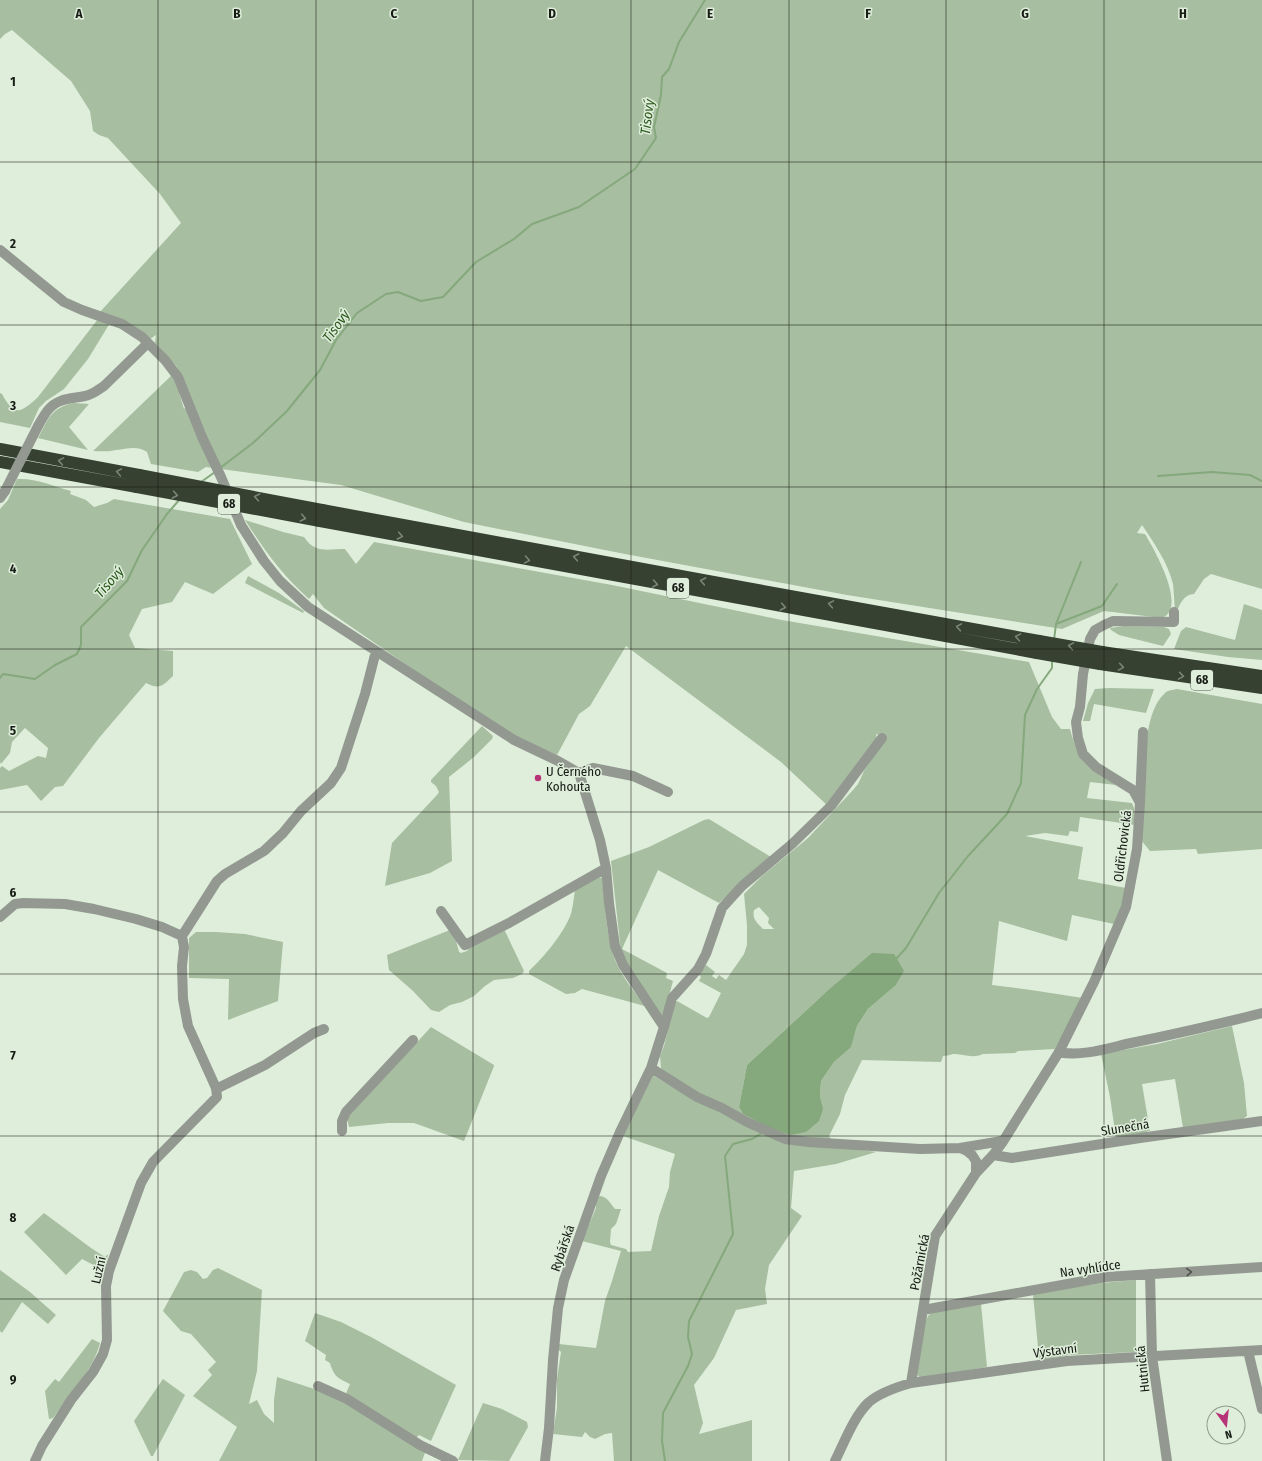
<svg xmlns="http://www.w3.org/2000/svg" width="1262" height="1461" viewBox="0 0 1262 1461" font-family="'Fira Sans Condensed',sans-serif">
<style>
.green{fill:#a7bea1;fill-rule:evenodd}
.water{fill:#85a87c}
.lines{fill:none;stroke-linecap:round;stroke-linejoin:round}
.stream{stroke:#85a87c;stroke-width:2}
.minor{stroke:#939991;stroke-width:10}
.highway{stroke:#364132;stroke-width:12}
.minor-bridge{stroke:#939991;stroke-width:10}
.highway-bridge{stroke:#364132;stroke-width:12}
.oneway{stroke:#7a8676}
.oneway2{stroke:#4e544c}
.grid{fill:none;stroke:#161b14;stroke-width:1;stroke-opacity:0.55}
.poi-dot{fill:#b73378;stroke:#dfeedb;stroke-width:1.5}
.labels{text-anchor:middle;stroke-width:3;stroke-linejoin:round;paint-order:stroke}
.shield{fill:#dfeedb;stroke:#525a50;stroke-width:1}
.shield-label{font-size:12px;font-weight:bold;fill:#161b14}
.poi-label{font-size:13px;fill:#161b14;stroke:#dfeedb;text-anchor:start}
.street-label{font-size:13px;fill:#161b14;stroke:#dfeedb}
.water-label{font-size:14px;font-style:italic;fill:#2a571b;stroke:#dfeedb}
.grid-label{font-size:13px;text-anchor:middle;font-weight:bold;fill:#161b14;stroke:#dfeedb;stroke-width:3;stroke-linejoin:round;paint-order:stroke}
</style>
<rect width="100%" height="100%" fill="#dfeedb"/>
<path class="green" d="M0,0H1262V589L1211,574L1204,579L1194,594C1184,594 1180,604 1177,611L1175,610C1174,601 1174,592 1173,584C1168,563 1154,543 1142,525L1137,533L1145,534C1154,549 1188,608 1162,618L1104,611L1062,629L847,595L625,554L464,522L341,485L206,467L198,472L151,464L147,452C136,445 127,449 116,450C109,452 101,451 93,451L172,375L177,385L184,409L192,400L177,367L155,343L156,335L150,339L100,312L181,223L160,194L108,138L99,135L93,131L90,111L71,81L12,30L5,34L0,39Z
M98,319L110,323L88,359L64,389L46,401L39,408L30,428L0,422V393L2,394C14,417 21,413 38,397Z
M74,403L89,404L69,427L88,450L38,438C48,420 51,407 74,403Z
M17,479C36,478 53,486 71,491L70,494L86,500L94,507L107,503L114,499L230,519L252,564L213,594L185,582L172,602L142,609L129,635L135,648L173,651V676C162,686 160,690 146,683L99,738L63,786L55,787L41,801L27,785L0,790V768L2,766L9,771L38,756L46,758L48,748L25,728L12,742L10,753L1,764L0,762V509L8,500Z
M245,520L283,532L304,537C315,554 328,549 345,549L356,564L374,542L612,585L782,620L1029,662L1052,717L1061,729H1070C1079,764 1088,766 1116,785L1090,782L1087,798L1132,803L1134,808L1135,825L1080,817L1078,832L1070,831L1068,836L1045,833L1025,836L1083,847L1078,879L1126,888L1122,906L1114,924L1072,915L1067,941L999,921L992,985L1031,990L1083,998L1055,1049L1018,1051L1015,1053L983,1054C973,1059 963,1054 953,1054C949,1055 946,1056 943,1056L941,1062L862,1060L845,1095L840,1114L829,1136L835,1146L876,1152L836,1164L794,1171L791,1208L802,1216L769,1265L765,1289L767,1304L736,1310L714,1358L694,1385L703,1423L699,1434L752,1420V1461H614L612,1433L605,1434L595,1439L590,1437L585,1432L582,1437L553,1434L557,1407V1379L561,1352L558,1349L559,1344L596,1348L605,1301L612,1281L621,1251L582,1241L596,1208V1202L599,1196C607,1196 610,1203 615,1209H621L616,1224L611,1229L610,1242L611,1245L626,1249L628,1252L651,1251L659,1216L669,1187L670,1172L675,1154L623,1136L652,1075L684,1094L661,1068L660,1056L664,1046L675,1002L677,1001L707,1018L709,1017L721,993L699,981L701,977L699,975L706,965L715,972L712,976L716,979L719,975L726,980L744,954L747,945V925L744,894L762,876L808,838L853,790L858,784L864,771L886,737L876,734L877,740L828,806L781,762L626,646L590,706L579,714L557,755L520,739L443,690L324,608L313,594L309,599C283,576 264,550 245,520ZM759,907L769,918L768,923L774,929H763C757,923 752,919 754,910ZM895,986L868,1009L857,1026L851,1046L834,1062L821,1081L820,1097L768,1127L743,1114L739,1107L747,1065L825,993Z
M248,576L279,593L304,611L303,613L245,583Z
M1244,604L1262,610V660L1228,657L1174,649L1181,631L1186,627L1235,640Z
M1124,626L1164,627L1169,629L1171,634L1163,646L1119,635L1111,630L1110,628Z
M1109,688L1154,689L1146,713L1094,704L1090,721H1083L1088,703L1095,689Z
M1177,689L1262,704V849L1198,854L1196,849L1150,851L1141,840C1142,822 1143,803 1144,784C1146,758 1144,712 1165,693C1168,690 1173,690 1177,689Z
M482,726L493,736L492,739L474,757L449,777L452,861L430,873L385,886L392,843L437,795L439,792L436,786L431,782V780Z
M709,819L771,857L719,903L658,870L622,949L667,973L666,978L673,981L664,1015L661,1014L624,959L621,952L611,861L649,847L704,820Z
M598,877L602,878C605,903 606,936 615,960C622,977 634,991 645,1006L582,989L575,993L566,994L529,974V971C544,957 564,933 571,914C573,906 574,897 575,889Z
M504,929L524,971L522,974L513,978L494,980L485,986L474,996L462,1002L450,1005L439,1012L431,1010L413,991L389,970L387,955L450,930L456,940L459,952L461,953L467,951L470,947Z
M196,932H216L245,934L283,942L278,1001L228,1020L229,979L189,978V938Z
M1232,1026L1244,1083L1247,1116L1243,1119L1183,1128L1175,1079L1142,1084L1150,1131H1147V1133L1116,1138L1110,1097L1101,1054L1157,1044Z
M431,1027L494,1065V1066L464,1141L414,1123H388L349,1127L347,1118Z
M44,1213L91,1248L105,1257L108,1254L105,1271L82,1259L66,1275L24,1232Z
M218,1268L262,1290L257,1371L249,1404L257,1400L264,1414L274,1423V1400L277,1377L330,1394L426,1450L422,1461H219L237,1427L193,1396L212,1375L208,1370L216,1362L191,1334L181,1331L163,1311L184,1272L191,1270L197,1272L203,1279L207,1278L213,1270Z
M0,1270L30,1292L56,1315L48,1324L22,1302L2,1333L0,1331Z
M1136,1280V1352L1070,1355L1044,1360H1040L1039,1358L1033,1294L1101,1283Z
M981,1304L987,1367L922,1378L918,1376L916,1373L926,1321L928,1316L931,1313Z
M315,1313L341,1322L371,1337L456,1385L431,1441L419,1435L416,1438L345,1396L350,1384C338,1378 334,1377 330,1363L325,1360L326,1355L305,1341Z
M92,1339L100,1343C93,1371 69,1395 53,1418L49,1419L45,1391L55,1379L59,1382Z
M163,1379L185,1395L153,1456H151L134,1421Z
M483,1403L502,1409L527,1422L528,1427L509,1461L458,1460Z"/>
<path class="water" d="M872,953L894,954L904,971L895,986L868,1009L857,1026L851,1047L834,1062L821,1081L820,1097L823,1109L819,1121L806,1132L790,1135L768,1127L743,1114L739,1107L747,1065L825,993Z"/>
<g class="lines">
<path class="stream" d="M220,468L253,443L287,411L320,370L336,340L357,313L386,294L398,292L421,301L443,297L476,262L514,239L532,224L579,207L635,169L656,138L654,127L661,95L662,77L669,69L679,42L705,0
M1158,476L1212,472L1250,475L1262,481
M201,482L215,472
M1056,624L1081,562
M1054,640L1056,624L1102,606L1117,584
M0,678L3,674L35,679L55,665L77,654L81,645V627L127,581L142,550L167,514L180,499
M895,960L906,948L939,893L968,856L1007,814L1021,783L1025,715L1037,689L1052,668V660
M665,1461L662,1441L663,1413L688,1366L692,1354L688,1337L689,1321L733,1234L725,1156L733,1144L752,1139L762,1133"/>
<path class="minor" d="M0,250L64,302L82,310L122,324L142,337L165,360L178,377L202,437L221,477L241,525L264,561L280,581L308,607L514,740L558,761L579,773L600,840L606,868L609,903L615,946L623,965L664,1027L651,1068L620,1132L601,1176L564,1280L558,1308L553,1360L549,1428L545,1461
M38,426C41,421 44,415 48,410C58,398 70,399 85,396C92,395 98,390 104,386L148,343
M0,498L5,491
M579,773L593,768L633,776L668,792
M1140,803L1143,732
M441,911L465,945L509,923L606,868
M0,917L15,904L23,903L65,904L94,909L136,919L162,927L182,936
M664,1027L672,998L698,969L706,954L722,908L742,886L792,844L831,806L882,738
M1059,1052C1082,1057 1108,1048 1131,1043C1175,1034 1219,1024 1262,1013
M651,1068L697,1097L722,1108L747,1122L785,1139L808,1142L920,1149L960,1148L967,1151L972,1155L976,1161V1173
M216,1089L265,1065L314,1033L324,1029
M342,1131V1121L346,1112L413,1040
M960,1148L1002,1141
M993,1155L1012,1158L1140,1138L1262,1121
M1150,1274L1152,1356L1167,1461
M923,1310L1106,1277L1262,1267
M1248,1351L1262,1409
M911,1383L935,1236L976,1173L993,1155L1002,1143L1059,1052L1094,982L1126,907L1137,849L1140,803L1133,790L1096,767L1083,754L1078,738L1076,722L1080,707L1083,674L1090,639L1095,630L1104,625L1113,621L1174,622V612
M318,1386L347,1399L420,1445L453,1461
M35,1461L42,1446L71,1400L93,1372L103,1354L107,1340L106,1286L109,1271L141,1183L153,1162L217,1097L216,1088L188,1026L183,999L182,966L184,947L182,936L217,881L225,874L264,851L283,833L301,811L331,783L341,768L365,694L376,651
M835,1461C844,1443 854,1416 869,1402C881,1392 897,1387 911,1383L1067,1361L1262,1350"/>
<path class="highway" d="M0,449L139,475
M0,462L137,487
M322,510L719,583L1039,641
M320,521L1037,653
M1102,652L1262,676
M1100,664L1262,688"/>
<path class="minor-bridge" d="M5,491L38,426"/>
<path class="highway-bridge" d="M139,475L322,510
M137,487L320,521
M1039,641L1102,652
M1037,653L1100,664"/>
</g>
<defs><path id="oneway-chevron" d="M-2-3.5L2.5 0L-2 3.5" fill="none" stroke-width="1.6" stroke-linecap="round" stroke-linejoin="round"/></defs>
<g class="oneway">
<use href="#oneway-chevron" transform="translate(61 461) rotate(-170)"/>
<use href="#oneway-chevron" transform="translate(119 472) rotate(-170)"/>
<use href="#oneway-chevron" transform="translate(175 495) rotate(11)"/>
<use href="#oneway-chevron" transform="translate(257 497) rotate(-169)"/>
<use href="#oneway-chevron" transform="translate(303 518) rotate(11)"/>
<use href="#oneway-chevron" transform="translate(400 536) rotate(11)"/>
<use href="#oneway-chevron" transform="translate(576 557) rotate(-169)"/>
<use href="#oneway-chevron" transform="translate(527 560) rotate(10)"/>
<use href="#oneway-chevron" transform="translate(703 581) rotate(-169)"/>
<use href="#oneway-chevron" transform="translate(655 584) rotate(10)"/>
<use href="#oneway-chevron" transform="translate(831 604) rotate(-170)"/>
<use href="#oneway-chevron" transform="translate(783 607) rotate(11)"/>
<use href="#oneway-chevron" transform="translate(959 627) rotate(-170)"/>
<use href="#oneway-chevron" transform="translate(1018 637) rotate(-170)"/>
<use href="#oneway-chevron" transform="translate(1071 646) rotate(-170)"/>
<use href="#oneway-chevron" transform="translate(1121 667) rotate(9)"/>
<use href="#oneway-chevron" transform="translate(1181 676) rotate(9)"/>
</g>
<use class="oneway2" href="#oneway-chevron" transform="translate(1189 1272) rotate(-4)"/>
<path class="grid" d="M158,0V1461M316,0V1461M473,0V1461M631,0V1461M789,0V1461M946,0V1461M1104,0V1461M0,162H1262M0,325H1262M0,487H1262M0,649H1262M0,812H1262M0,974H1262M0,1136H1262M0,1299H1262"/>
<circle class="poi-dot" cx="538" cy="778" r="4"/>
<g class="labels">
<g class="shield">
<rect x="218" y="494" width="22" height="20" rx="3"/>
<rect x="667" y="578" width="22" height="20" rx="3"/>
<rect x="1191" y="670" width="22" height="20" rx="3"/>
</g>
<g class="shield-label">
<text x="229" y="508">68</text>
<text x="678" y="592">68</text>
<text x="1202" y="684">68</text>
</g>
<g class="poi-label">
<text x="546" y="776">U Černého<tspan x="546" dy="15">Kohouta</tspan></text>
</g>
<g class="street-label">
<text transform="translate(1122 846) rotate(-83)" y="5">Oldřichovická</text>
<text transform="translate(1125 1127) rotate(-9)" y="5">Slunečná</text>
<text transform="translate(562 1248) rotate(-71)" y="5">Rybářská</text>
<text transform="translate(919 1262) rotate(-79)" y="5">Požárnická</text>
<text transform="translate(1090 1268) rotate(-8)" y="5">Na vyhlídce</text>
<text transform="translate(98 1270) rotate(-77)" y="5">Lužní</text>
<text transform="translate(1055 1350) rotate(-7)" y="5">Výstavní</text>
<text transform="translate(1142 1369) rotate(-96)" y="5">Hutnická</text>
</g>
<g class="water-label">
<text transform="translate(647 117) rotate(-83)" y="5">Tisový</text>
<text transform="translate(336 326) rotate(-54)" y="5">Tisový</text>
<text transform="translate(109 582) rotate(-49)" y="5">Tisový</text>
</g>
</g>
<g class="grid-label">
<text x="79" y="18">A</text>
<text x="237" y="18">B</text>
<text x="394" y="18">C</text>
<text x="552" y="18">D</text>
<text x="710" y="18">E</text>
<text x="868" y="18">F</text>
<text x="1025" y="18">G</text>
<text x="1183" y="18">H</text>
<text x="13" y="86">1</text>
<text x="13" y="248">2</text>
<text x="13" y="410">3</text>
<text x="13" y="573">4</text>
<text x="13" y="735">5</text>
<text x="13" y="897">6</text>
<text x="13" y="1060">7</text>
<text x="13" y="1222">8</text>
<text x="13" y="1384">9</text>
</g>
<g transform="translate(1226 1425) rotate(165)"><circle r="19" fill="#dfeedb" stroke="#8f9a8b"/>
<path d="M0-3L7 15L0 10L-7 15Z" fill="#b73378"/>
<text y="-6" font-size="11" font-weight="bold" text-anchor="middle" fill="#161b14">N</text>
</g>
</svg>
